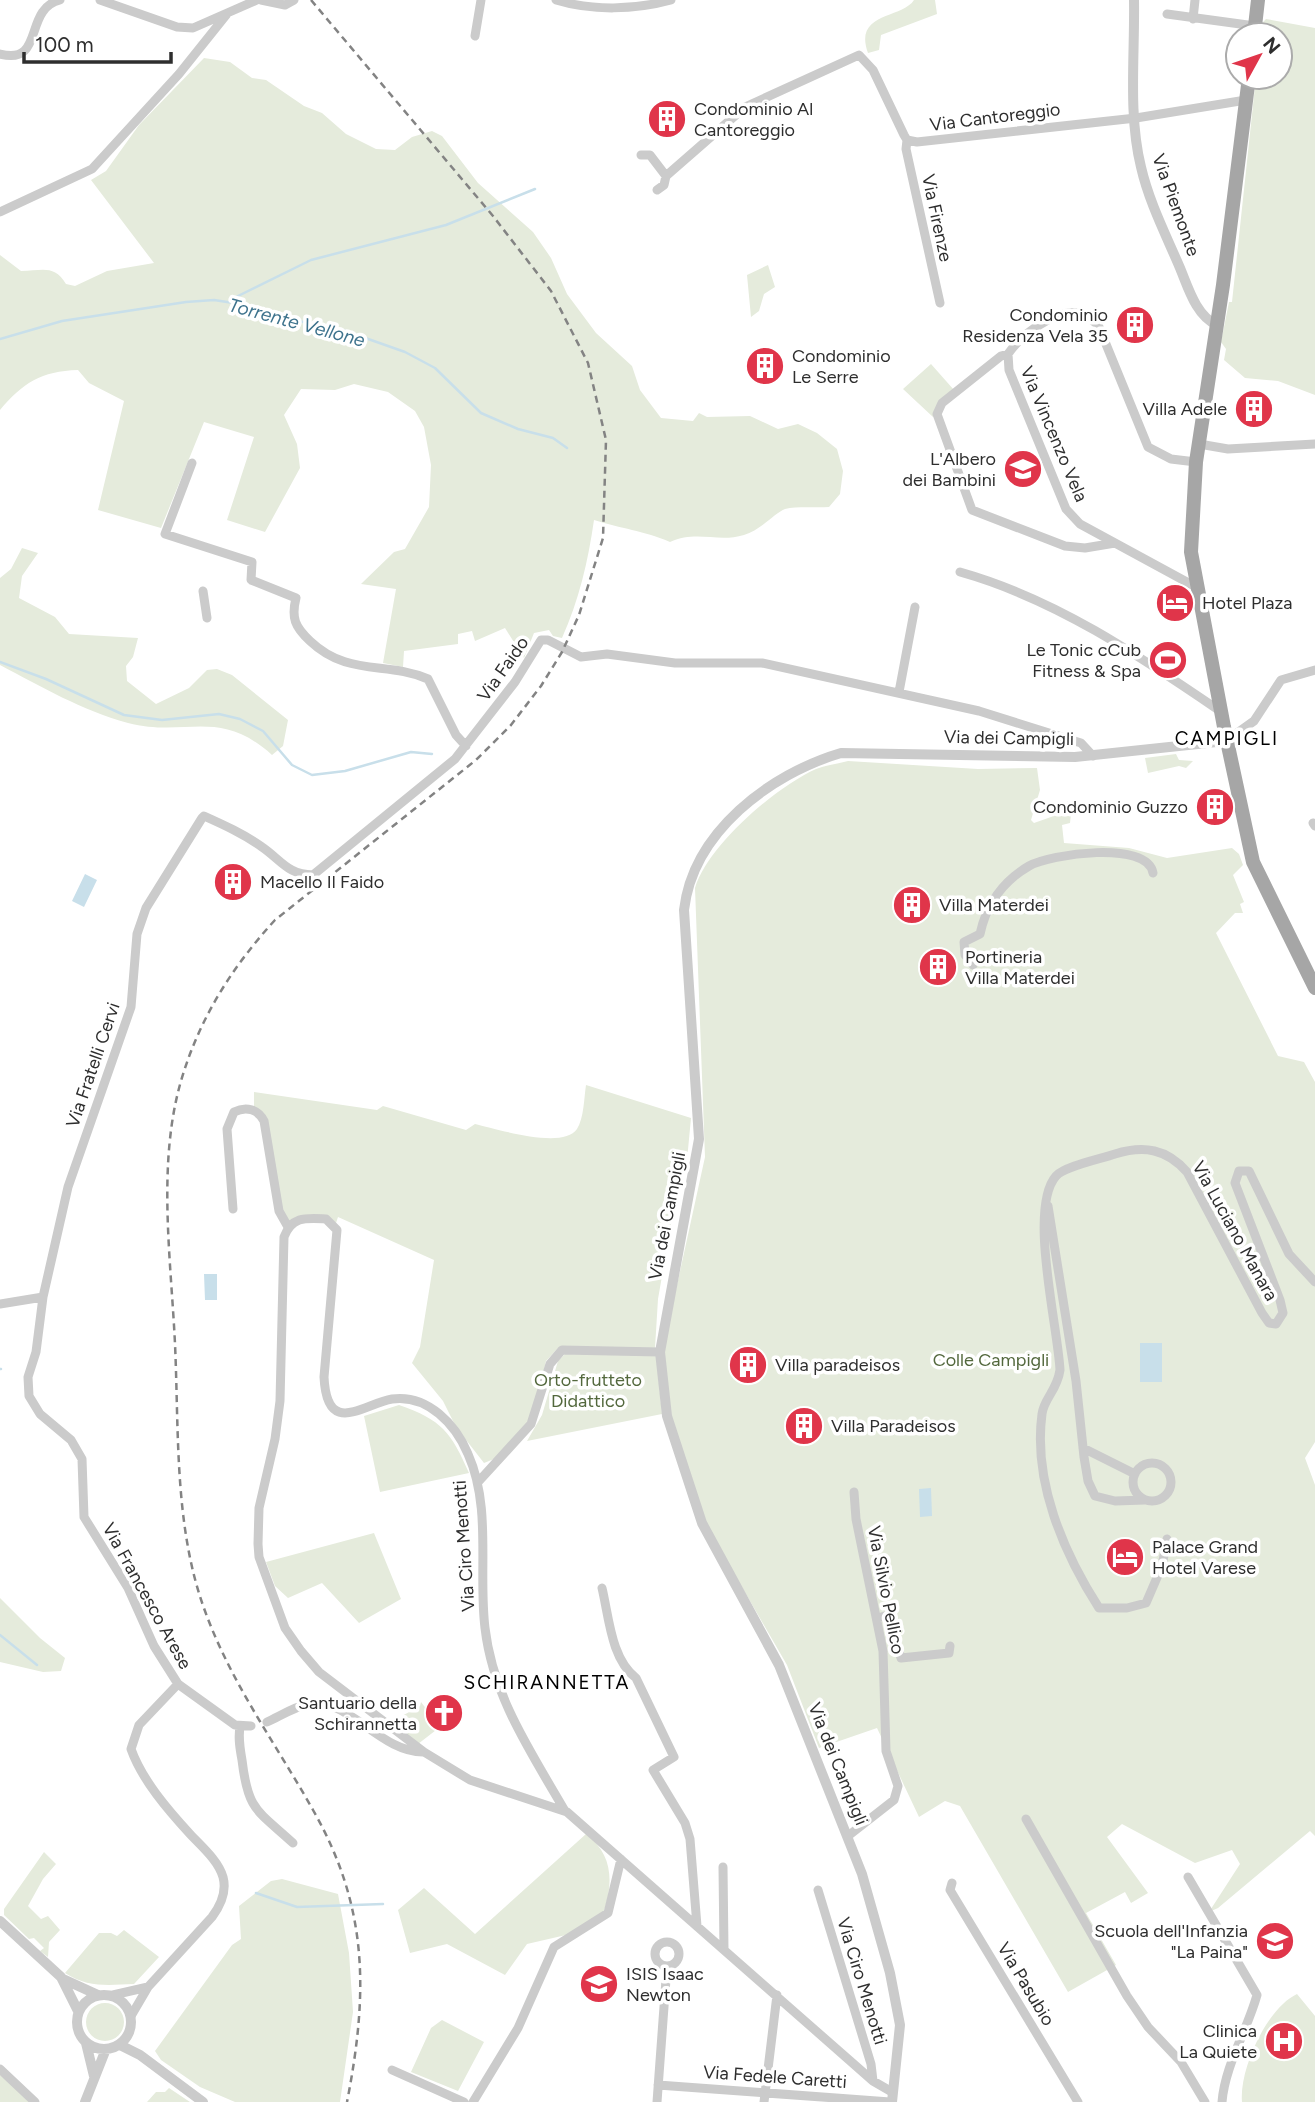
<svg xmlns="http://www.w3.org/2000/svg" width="1315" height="2102" viewBox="0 0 1315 2102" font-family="Figtree,sans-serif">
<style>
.green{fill:#e5ebdc}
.water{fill:#c8dfea}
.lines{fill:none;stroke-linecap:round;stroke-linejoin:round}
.stream{stroke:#c8dfea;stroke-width:2.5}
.minor{stroke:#cbcbcb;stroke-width:9}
.tertiary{stroke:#cbcbcb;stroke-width:10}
.primary{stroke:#a6a6a6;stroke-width:14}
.rail{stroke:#838383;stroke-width:2.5;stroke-dasharray:7 5;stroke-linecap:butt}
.labels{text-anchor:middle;stroke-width:7;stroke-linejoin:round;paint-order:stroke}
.poi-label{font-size:18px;fill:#2e2e2e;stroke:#fff;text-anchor:start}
.street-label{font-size:18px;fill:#2e2e2e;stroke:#fff}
.park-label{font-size:18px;fill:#53683d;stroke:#fff}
.water-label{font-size:19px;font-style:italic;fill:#3e738d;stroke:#fff}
.neighbourhood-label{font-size:19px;letter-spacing:2px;fill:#000;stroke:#fff}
</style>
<rect width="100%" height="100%" fill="#fff"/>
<path class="green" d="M914,0H935L937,14L881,35L879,50L868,53C853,12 902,19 914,0Z
M1266,19L1315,28V395L1278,381L1245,378L1224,360L1226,349L1221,342L1229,302H1232L1256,77H1280V35H1260L1261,24Z
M204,58L230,62L252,78L266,80L304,106L322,113L346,134L376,149L395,150L412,137L432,131L442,136L478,183L533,232L551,258L567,294L596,333L632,366L640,390L661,418L693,421L699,413L707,417L750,416L778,429L798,424L817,433L837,449L843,471L840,494L829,507C816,508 797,506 785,509C776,512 761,530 744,535C718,543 697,530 670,542C642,530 622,529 594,520C588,562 579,600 562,638L553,636L549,630L534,633L524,658L505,628L475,641L472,631L458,634V644L404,651L403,667L383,663L396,589L361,584L394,552L405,549L429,507L431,465L424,427L415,411L388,392L354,384L335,390L301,389L284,415L297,444L300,468L265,532L227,520L254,437L204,422L161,528L98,510L124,401L89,383L78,370C41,371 23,383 0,410V255L21,271C42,271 54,264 66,284L75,286L107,271L154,263L91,180L106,171L139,125Z
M768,265L775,287L764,294L759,311L751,317L747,275Z
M931,364L954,390L934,411L933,417L903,389Z
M22,548L38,553L22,576L19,598L55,617L69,634L138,638L133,657L126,666L127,681L156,704L189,688L207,670L217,669L232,675L288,720L283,746L272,755C219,707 186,738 128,723C81,710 42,687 0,665V578L11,569Z
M1176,754L1179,760L1193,761L1186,768L1179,766L1148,773L1145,758Z
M848,761L978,769L1037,768L1040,790L1031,820L1034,823L1051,817L1068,801L1072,805L1070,823L1062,825L1064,843L1129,848L1167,858L1232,848L1239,854L1243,865L1233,875L1244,902L1240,904L1243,913H1235L1216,933L1278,1056L1304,1062L1315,1082V1442L1305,1458L1315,1485V1836L1310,1831L1218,1908L1209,1912L1240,1864L1232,1850L1195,1863L1122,1824L1107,1837L1148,1893L1131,1903L1125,1892L1086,1913L1116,1965L1068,1992L960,1806L945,1801L919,1817L877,1728L819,1748L787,1665L705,1523L670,1416L663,1349L705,1157L695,888C708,845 776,787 816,769C826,765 838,764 848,761Z
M586,1085L691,1118L687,1160L677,1190L658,1299L655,1348H558L546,1361L536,1404L525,1427L494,1459L484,1463L456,1427L443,1401L412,1363L420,1347L434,1260L338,1217L335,1226L304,1218L288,1227L282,1220L264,1121L254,1108V1092L377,1110L383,1106L466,1130L475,1124C497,1129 563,1150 577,1129C584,1118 584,1098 586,1085Z
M566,1353H656L662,1414L527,1441L542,1415L558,1361Z
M399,1405C442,1420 451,1432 469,1473L380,1492L364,1416Z
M374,1533L401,1599L359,1623L322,1583L288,1598L275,1586L266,1562Z
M0,1598L40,1638L65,1658L61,1671L43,1672L0,1662Z
M421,1702L440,1727L418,1744L391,1722L420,1706Z
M586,1834C613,1854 614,1883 603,1914L566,1935L527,1944L505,1975L447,1944L410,1953L398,1910L424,1888L475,1934Z
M44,1852L56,1864L43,1879L28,1906L41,1919L48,1916L60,1930L49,1942L48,1957L40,1951L44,1948L34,1938L29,1939L4,1915V1909Z
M282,1879L338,1894L349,1953L353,2012L340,2102H235L200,2087L161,2060L155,2051L232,1945L241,1939L239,1906L271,1881Z
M124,1930L159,1957L134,1984C108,1985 88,1988 65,1973L99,1933H111L117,1936Z
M1297,1994L1315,2016V2102H1242C1239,2069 1267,2008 1297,1994Z
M86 2022a19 19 0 1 1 38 0a19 19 0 1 1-38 0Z
M442,2020L484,2042L458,2091L411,2072L431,2028Z
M0,2075L32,2102H0Z
M169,2088L190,2102H147L156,2092H165Z"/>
<path class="water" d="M85,874L97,880L84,907L72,901Z
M204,1274H217V1300H205Z
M1140,1343H1162V1382H1140Z
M931,1488L932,1516L920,1517L919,1489Z"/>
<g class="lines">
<path class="stream" d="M230,300L311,260L446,225L535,189
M0,339L62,321L186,302L214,300L253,306L287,319L337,328L405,352L435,368L481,413L518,429L553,438L567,448
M0,662L46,679L124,715L162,720L219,714L240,719L263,731L292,765L312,775L345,771L411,752L432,754
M0,1369H1
M0,1635L37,1665
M256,1893L297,1907L383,1904"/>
<path class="minor" d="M100,0L177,27L193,28L257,0
M261,0L285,5L294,0
M556,0C592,11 635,10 671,0
M1167,14L1255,26
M1193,19L1195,0
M475,36L481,0
M0,54C45,66 23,9 60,0
M907,140L906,149L940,303
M641,155H650L666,176
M657,190L664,185L666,176L745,107L859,55L873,70L904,135L907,140L917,142L1136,118L1246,100
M0,212L92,169L179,74L227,14
M1008,354L1001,356L942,403L937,414L972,510L1065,546L1085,548L1115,543L1196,587
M1199,444L1228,449L1315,444
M192,463L165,534L252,562L251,580L296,598C291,618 295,627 310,641C348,677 386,661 428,679L456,735L466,746
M1115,543L1080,524L1066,509L1009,370L1008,354C1020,336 1057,307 1080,314C1088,316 1094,321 1099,327L1148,447L1171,459L1196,462
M960,572C1056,599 1138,655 1220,711
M203,591L207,618
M899,692L915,607
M1226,741L1254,721L1281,680L1315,670
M1313,823L1315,826
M973,965L965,955L964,942L980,934C986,905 1003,881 1029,866C1050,854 1147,840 1153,873
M1048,1206L1076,1381L1084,1457L1088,1481L1095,1496L1115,1501L1145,1500
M233,1209L227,1129L234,1112C246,1106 258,1109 264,1121L279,1211L288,1227
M43,1297L68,1187L131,1007L137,934L146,908L202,818L204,816C224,825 244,834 262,847C281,860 288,875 313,875L455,759L515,682L541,640H548L581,657L607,654L675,663H762L979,711L1081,743L1093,756
M0,1304L43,1297L36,1352L28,1377L29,1396L40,1414L71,1440L82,1459L84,1517L128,1588L154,1646L178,1684L235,1725L251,1726
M1083,1448L1135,1474
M1133 1482a19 19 0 1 1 38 0a19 19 0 1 1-38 0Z
M479,1481L531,1424L550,1364L562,1350L660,1352
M1167,1539L1162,1566L1146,1603L1127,1608H1099C1063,1552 1033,1481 1042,1414C1044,1398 1057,1391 1060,1370C1058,1327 1028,1208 1056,1176C1065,1166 1101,1159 1115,1154C1144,1145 1167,1149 1187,1172L1262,1313L1269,1323L1276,1324L1283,1313L1280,1300L1235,1183L1239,1171H1249L1289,1254L1315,1282
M602,1588C609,1617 611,1659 636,1678L674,1757L653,1770L685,1823L690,1839L697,1926
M878,1618L885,1616L889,1618L901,1658L949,1653L950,1646
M267,1722C280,1716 294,1707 308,1704C348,1696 380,1753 424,1752
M240,1727C238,1738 240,1749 242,1760C248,1811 257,1810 293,1843
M565,1811C531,1752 493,1697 485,1628C478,1571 492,1508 468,1454C456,1425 428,1394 392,1399C363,1404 327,1438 324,1377L337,1230L326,1219C306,1218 292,1216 284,1237L280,1401L275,1439L259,1508L258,1544L259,1557L285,1628L301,1651L319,1672L424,1752L470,1780L567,1812L873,2081L892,2092
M1026,1819L1127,1996L1148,2027L1181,2062L1205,2102
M848,1836L894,1800L898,1786L886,1751L883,1651L856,1519L854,1492
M723,1867L724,1950
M1188,1877L1257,1995C1247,2031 1225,2065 1222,2102
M952,1883L950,1890L1078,2102
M818,1890L871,2064L873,2081
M655 1954a12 12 0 1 1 24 0a12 12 0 1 1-24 0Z
M113,1995L148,1987
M131,2016L148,1987L212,1917C221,1905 227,1892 223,1877C218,1860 201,1846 190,1834C168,1810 142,1780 131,1749L139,1725L178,1684
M0,2069L35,2102
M392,2070L464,2102
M658,2085L890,2102
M473,2102L518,2028L554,1947L608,1913L621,1859
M657,2102L667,1966
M764,2102L777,1995"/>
<path class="tertiary" d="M1134,0C1135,54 1128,115 1141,167C1149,202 1166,235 1180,268C1188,287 1196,316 1217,325
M0,1921L61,1977L78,2011
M63,1979L98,1995
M77 2022a27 27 0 1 1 54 0a27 27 0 1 1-54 0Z
M86,2043L94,2076
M120,2045L140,2055L203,2102
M85,2102L106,2049
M892,2102L900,2025L890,1973L862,1874L779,1665L702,1523L667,1416L660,1352L699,1139L684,910C693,832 770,774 841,753L1075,757L1226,741"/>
<path class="primary" d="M1254,35L1258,0
M1249,77L1223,285L1196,462L1191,552L1224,727L1253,862L1315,988"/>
<path class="rail" d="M311,0L493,216L551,291L588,363L606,440L603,538L579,615L562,652L541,686L511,725L476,760L275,920C232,967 199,1019 181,1081C157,1164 171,1259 175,1344C179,1432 174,1527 205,1611C231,1683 276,1744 313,1810C369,1908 368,1994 347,2102"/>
</g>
<defs>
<g id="building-disc" transform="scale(2.0125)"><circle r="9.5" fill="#e0354a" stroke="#fff"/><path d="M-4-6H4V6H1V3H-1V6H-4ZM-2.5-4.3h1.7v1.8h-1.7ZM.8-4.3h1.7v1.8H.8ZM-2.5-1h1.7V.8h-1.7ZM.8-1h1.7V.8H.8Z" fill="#fff"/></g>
<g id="school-disc" transform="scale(2.0125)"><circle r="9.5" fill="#e0354a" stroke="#fff"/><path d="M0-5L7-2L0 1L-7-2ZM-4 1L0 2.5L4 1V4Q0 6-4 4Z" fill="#fff"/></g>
<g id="hotel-disc" transform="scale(2.0125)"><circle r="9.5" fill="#e0354a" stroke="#fff"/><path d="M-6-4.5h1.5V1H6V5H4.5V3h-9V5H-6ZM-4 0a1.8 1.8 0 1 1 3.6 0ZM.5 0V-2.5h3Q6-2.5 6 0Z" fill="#fff"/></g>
<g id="stadium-disc" transform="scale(2.0125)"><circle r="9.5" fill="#e0354a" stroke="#fff"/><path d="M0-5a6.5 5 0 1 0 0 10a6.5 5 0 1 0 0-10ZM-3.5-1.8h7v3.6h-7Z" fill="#fff"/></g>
<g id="church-disc" transform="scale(2.0125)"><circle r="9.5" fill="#e0354a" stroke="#fff"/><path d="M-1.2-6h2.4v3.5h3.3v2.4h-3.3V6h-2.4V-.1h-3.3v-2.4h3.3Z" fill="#fff"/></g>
<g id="hospital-disc" transform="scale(2.0125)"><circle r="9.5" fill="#e0354a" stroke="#fff"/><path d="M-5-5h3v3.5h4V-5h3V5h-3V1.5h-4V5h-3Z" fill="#fff"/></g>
</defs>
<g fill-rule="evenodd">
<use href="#building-disc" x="667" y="119"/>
<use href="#building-disc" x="1135" y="325"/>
<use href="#building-disc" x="765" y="366"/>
<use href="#building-disc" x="1254" y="409"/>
<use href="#school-disc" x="1023" y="469"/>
<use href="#hotel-disc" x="1175" y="603"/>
<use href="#stadium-disc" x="1168" y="660"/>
<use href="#building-disc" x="1215" y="807"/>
<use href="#building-disc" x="233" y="882"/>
<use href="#building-disc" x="912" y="905"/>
<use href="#building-disc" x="938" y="967"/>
<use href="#building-disc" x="748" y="1365"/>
<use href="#building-disc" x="804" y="1426"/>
<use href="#hotel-disc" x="1125" y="1557"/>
<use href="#church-disc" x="444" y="1713"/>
<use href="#school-disc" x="1275" y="1941"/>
<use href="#school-disc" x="599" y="1984"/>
<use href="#hospital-disc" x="1284" y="2041"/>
</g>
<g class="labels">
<g class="poi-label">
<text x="694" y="115">Condominio Al<tspan x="694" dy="21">Cantoreggio</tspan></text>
<text x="1108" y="321" text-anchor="end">Condominio<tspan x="1108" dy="21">Residenza Vela 35</tspan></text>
<text x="792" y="362">Condominio<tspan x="792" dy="21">Le Serre</tspan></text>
<text x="1227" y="415" text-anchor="end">Villa Adele</text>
<text x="996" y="465" text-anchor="end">L'Albero<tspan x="996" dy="21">dei Bambini</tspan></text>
<text x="1202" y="609">Hotel Plaza</text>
<text x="1141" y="656" text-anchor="end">Le Tonic cCub<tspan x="1141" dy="21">Fitness &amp; Spa</tspan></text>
<text x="1188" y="813" text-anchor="end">Condominio Guzzo</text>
<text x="260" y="888">Macello Il Faido</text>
<text x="939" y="911">Villa Materdei</text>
<text x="965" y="963">Portineria<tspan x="965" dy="21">Villa Materdei</tspan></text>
<text x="775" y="1371">Villa paradeisos</text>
<text x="831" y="1432">Villa Paradeisos</text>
<text x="1152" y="1553">Palace Grand<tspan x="1152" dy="21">Hotel Varese</tspan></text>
<text x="417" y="1709" text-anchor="end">Santuario della<tspan x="417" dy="21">Schirannetta</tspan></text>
<text x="1248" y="1937" text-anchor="end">Scuola dell'Infanzia<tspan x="1248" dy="21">"La Paina"</tspan></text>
<text x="626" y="1980">ISIS Isaac<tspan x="626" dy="21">Newton</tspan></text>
<text x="1257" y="2037" text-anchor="end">Clinica<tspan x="1257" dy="21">La Quiete</tspan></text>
</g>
<g class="street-label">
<text transform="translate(995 117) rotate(-7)" y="6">Via Cantoreggio</text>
<text transform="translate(1176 205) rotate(70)" y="6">Via Piemonte</text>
<text transform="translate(937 218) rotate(78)" y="6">Via Firenze</text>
<text transform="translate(1054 434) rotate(67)" y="6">Via Vincenzo Vela</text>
<text transform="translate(503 669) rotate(-55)" y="6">Via Faido</text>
<text transform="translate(1009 738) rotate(1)" y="6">Via dei Campigli</text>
<text transform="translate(93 1065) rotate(-71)" y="6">Via Fratelli Cervi</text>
<text transform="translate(667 1216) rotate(-79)" y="6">Via dei Campigli</text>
<text transform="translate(1235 1231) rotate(61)" y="6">Via Luciano Manara</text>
<text transform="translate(464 1546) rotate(-94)" y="6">Via Ciro Menotti</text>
<text transform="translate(886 1590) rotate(79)" y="6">Via Silvio Pellico</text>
<text transform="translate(147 1596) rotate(61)" y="6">Via Francesco Arese</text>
<text transform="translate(838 1764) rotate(68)" y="6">Via dei Campigli</text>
<text transform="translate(862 1981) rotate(73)" y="6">Via Ciro Menotti</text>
<text transform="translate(1026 1984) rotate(59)" y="6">Via Pasubio</text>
<text transform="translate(775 2077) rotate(4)" y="6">Via Fedele Caretti</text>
</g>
<g class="park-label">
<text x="991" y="1366">Colle Campigli</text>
<text x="588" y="1386">Orto-frutteto<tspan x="588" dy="21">Didattico</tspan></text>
</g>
<g class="water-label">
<text transform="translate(297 322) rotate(15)" y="7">Torrente Vellone</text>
</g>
<g class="neighbourhood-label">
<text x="1227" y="745">CAMPIGLI</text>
<text x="547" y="1689">SCHIRANNETTA</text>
</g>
</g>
<g transform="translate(1259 56) rotate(50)"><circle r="33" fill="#ffffff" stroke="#ababab" stroke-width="2"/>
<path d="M0-5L12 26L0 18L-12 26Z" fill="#e0354a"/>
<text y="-10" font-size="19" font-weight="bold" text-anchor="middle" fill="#2e2e2e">N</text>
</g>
<path d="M24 52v10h147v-10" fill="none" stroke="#2e2e2e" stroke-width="3.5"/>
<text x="35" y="52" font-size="21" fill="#2e2e2e" stroke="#ffffff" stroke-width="5" paint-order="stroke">100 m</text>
</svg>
